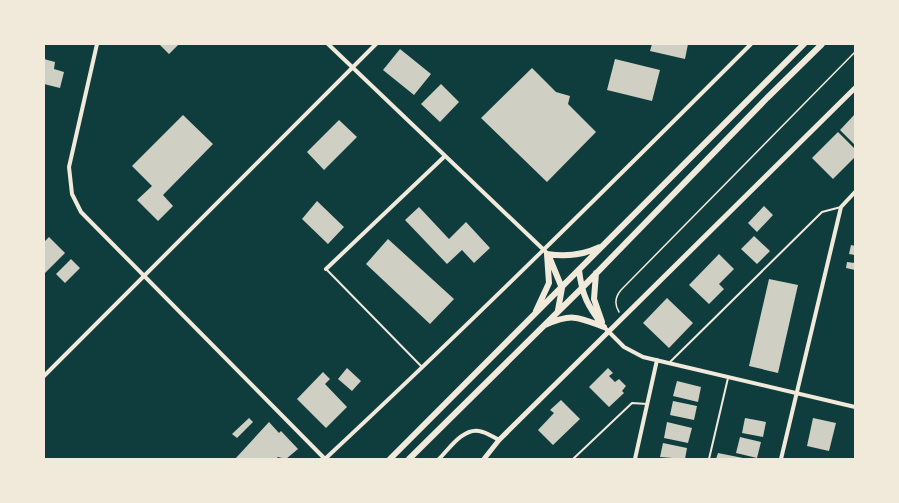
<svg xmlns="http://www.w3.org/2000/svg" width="899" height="503" viewBox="0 0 899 503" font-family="Mulish,sans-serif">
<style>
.building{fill:#cfcfc3}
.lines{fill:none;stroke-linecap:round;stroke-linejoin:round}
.path{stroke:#f1e9da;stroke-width:1.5}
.service{stroke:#f1e9da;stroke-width:2}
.minor{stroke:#f1e9da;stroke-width:4}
.tertiary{stroke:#f1e9da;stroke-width:5}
.trunk{stroke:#f1e9da;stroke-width:6}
</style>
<rect width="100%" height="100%" fill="#0f3d3e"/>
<path class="building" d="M159,44H179L169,54Z
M652,44H688L685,59L650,51Z
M400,49L431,74L414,95L383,70Z
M44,59L55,62L54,69L64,72L60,88L44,84Z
M615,59L660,70L652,101L607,90Z
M532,68L556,92L570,96L568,104L596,132L547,182L481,118Z
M441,84L459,102L440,122L421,104Z
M855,114V145L840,130Z
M183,115L213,144L163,195L173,206L158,221L137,200L152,186L132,166Z
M339,120L357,137L324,170L307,152Z
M838,132L855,149V157L833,179L812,158Z
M317,201L344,227L328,244L302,219Z
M764,206L773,215L757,232L748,223Z
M419,207L449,239L466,222L490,248L474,263L462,250L447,264L405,220Z
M754,236L770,251L757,264L741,249Z
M49,237L65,253L44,274V242Z
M388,239L454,299L430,324L366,264Z
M851,245L855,246V255L849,254Z
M719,254L734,269L719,284L724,289L709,304L689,285Z
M71,259L80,268L65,283L56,274Z
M847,262L855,263V270L846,268Z
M769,279L798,285L778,373L749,366Z
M667,298L693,323L669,348L643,323Z
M347,368L361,381L352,391L338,379Z
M608,368L613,373L609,376L615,382L619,379L626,386L622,391L624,393L609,407L589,387Z
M323,372L330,379L325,384L347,407L326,428L297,399Z
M677,381L701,387L698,402L673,396Z
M561,400L580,419L553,445L538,430L554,413L550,410Z
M673,401L697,406L694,420L670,415Z
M249,418L253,422L237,438L232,434Z
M745,418L766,422L763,437L742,433Z
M813,418L836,423L829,451L807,446Z
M269,422L279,433L281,431L298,449L286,459L278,457L276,459H235Z
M667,422L692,428L688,443L664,438Z
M740,437L761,442L757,458L736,453Z
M663,443L687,448L685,459L660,457Z
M718,453L743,458V459H716Z"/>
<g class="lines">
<path class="path" d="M619,312C614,304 615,297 621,290L855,52"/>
<path class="service" d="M326,269L422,367
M670,362L822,212L841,207
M573,459L632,403L647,404
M709,459L728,378"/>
<path class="minor" d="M97,44L69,167L72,194L81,212L325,459
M328,44L546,252
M326,269L445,156
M604,327L624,347L643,357L855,407
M44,376L376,44
M325,459C470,324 611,184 751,44
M439,459C449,449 463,428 479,431C486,432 493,437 499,440
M635,459L657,360
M781,459L841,207L855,192"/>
<path class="tertiary" d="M484,459L499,440L855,88"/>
<path class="trunk" d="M547,254C565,257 583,255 600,247
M550,259L562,288L558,310
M579,270C582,296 588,306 603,326
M596,273L594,299L602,322
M536,311L549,283L547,254
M545,325C572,313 578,317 604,327
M390,459L804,44
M409,459L581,289L767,98L822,44"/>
</g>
<rect width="899" height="503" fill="none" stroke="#f1e9da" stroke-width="90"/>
</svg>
